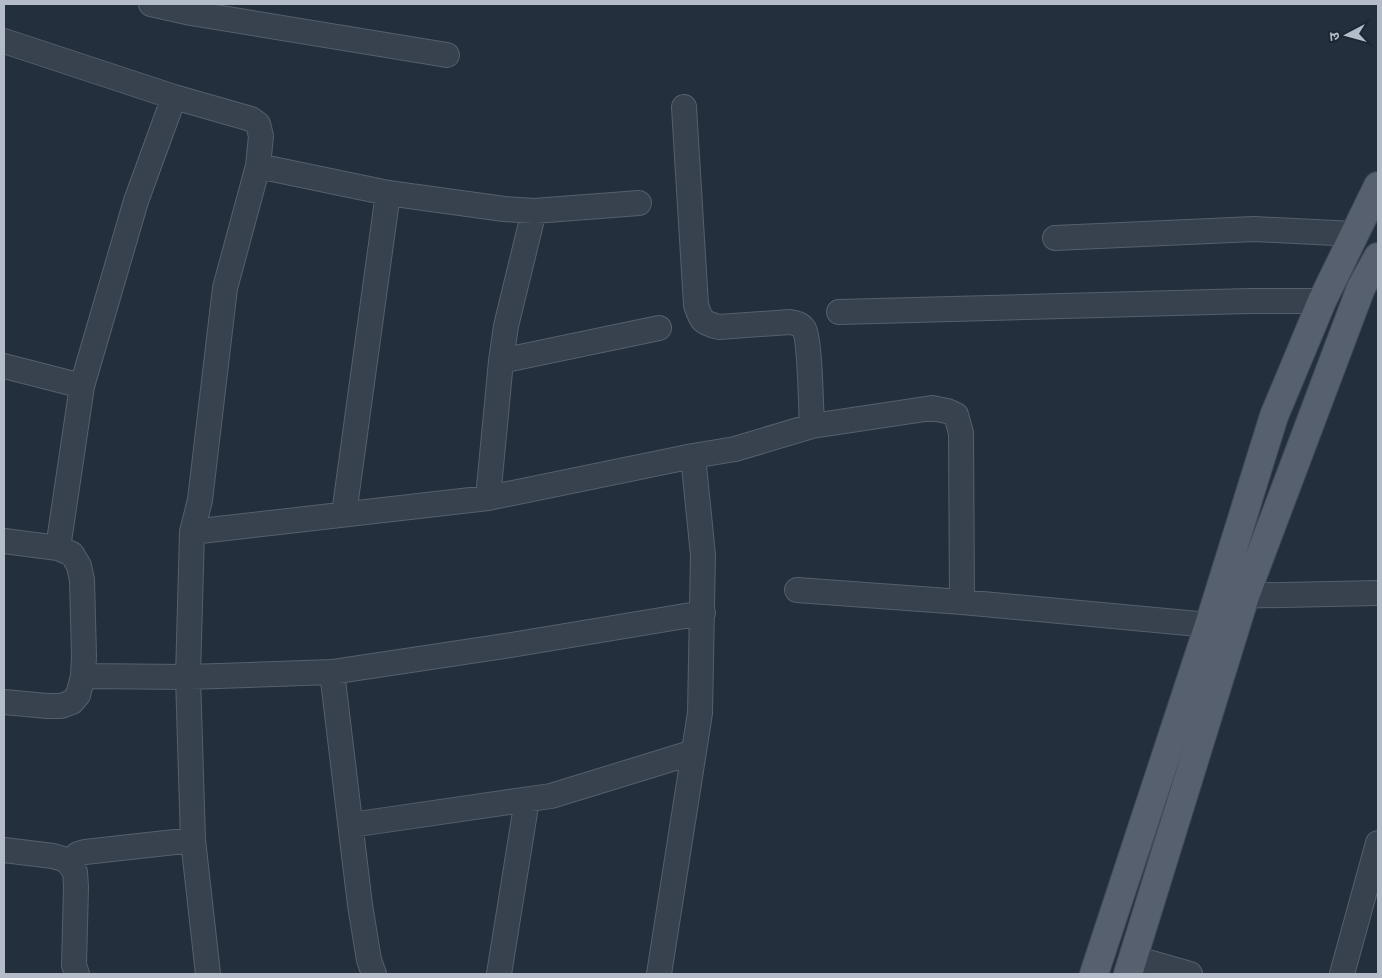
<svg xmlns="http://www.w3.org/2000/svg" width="1382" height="978" viewBox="0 0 1382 978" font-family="'PT Sans','Noto Sans Devanagari',sans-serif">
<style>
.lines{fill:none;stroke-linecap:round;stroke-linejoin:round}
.minor-casing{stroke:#565f6c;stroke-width:26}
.major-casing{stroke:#414a57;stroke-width:30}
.minor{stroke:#38414e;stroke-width:24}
.major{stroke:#56606e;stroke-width:28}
</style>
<rect width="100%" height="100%" fill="#242f3e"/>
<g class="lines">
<g class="minor-casing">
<path id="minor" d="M151,4L191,13L447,55
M4,41L174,97L251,119L258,124L261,136L258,166L225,288L200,500L192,532L188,677L193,840L208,974
M684,107L696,305C701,321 703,323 719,327L790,322C796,323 800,324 804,329C810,339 811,409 812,426
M258,166L388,193L504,209L534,211L639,203
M1055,238L1254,229L1355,234
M839,312L1250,301H1322
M501,361L659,328
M4,366L82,386
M488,498L501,361L506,326L534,211
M344,514L388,193
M192,532L488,498L693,456L735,449L812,426L932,408L947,411L956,415L961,433L962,602
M4,541L58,548L72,554L79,566L82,580L84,656L83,676L78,695L72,702L61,706H47L4,702
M58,548L82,386L136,201L174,97
M797,590L962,602L1209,625
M1228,596L1378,593
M332,672L360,905L369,960L374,974
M83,676L188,677L332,672L511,645L703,613
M351,825L551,796L694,752
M4,850L53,856L63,859L69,863L75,872L76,887L74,965L77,974
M69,863L78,854L85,852L193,840
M1134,958L1190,974
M499,974L527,800
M659,974L700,713L703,555L693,456
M1342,974L1378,843"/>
</g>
<g class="major-casing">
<path id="major" d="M1094,974L1209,625L1274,416L1322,301L1378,186
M1128,974L1245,596L1361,288L1378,257"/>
</g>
<use href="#minor" class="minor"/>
<use href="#major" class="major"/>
</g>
<rect width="1382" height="978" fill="none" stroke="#b4bcc9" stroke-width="10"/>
<g transform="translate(1347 35) rotate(264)" stroke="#1d2633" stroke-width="4" paint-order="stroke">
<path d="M0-4L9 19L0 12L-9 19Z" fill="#b4bcc9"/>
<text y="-8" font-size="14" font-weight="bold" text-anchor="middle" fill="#b4bcc9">उ</text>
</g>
</svg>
